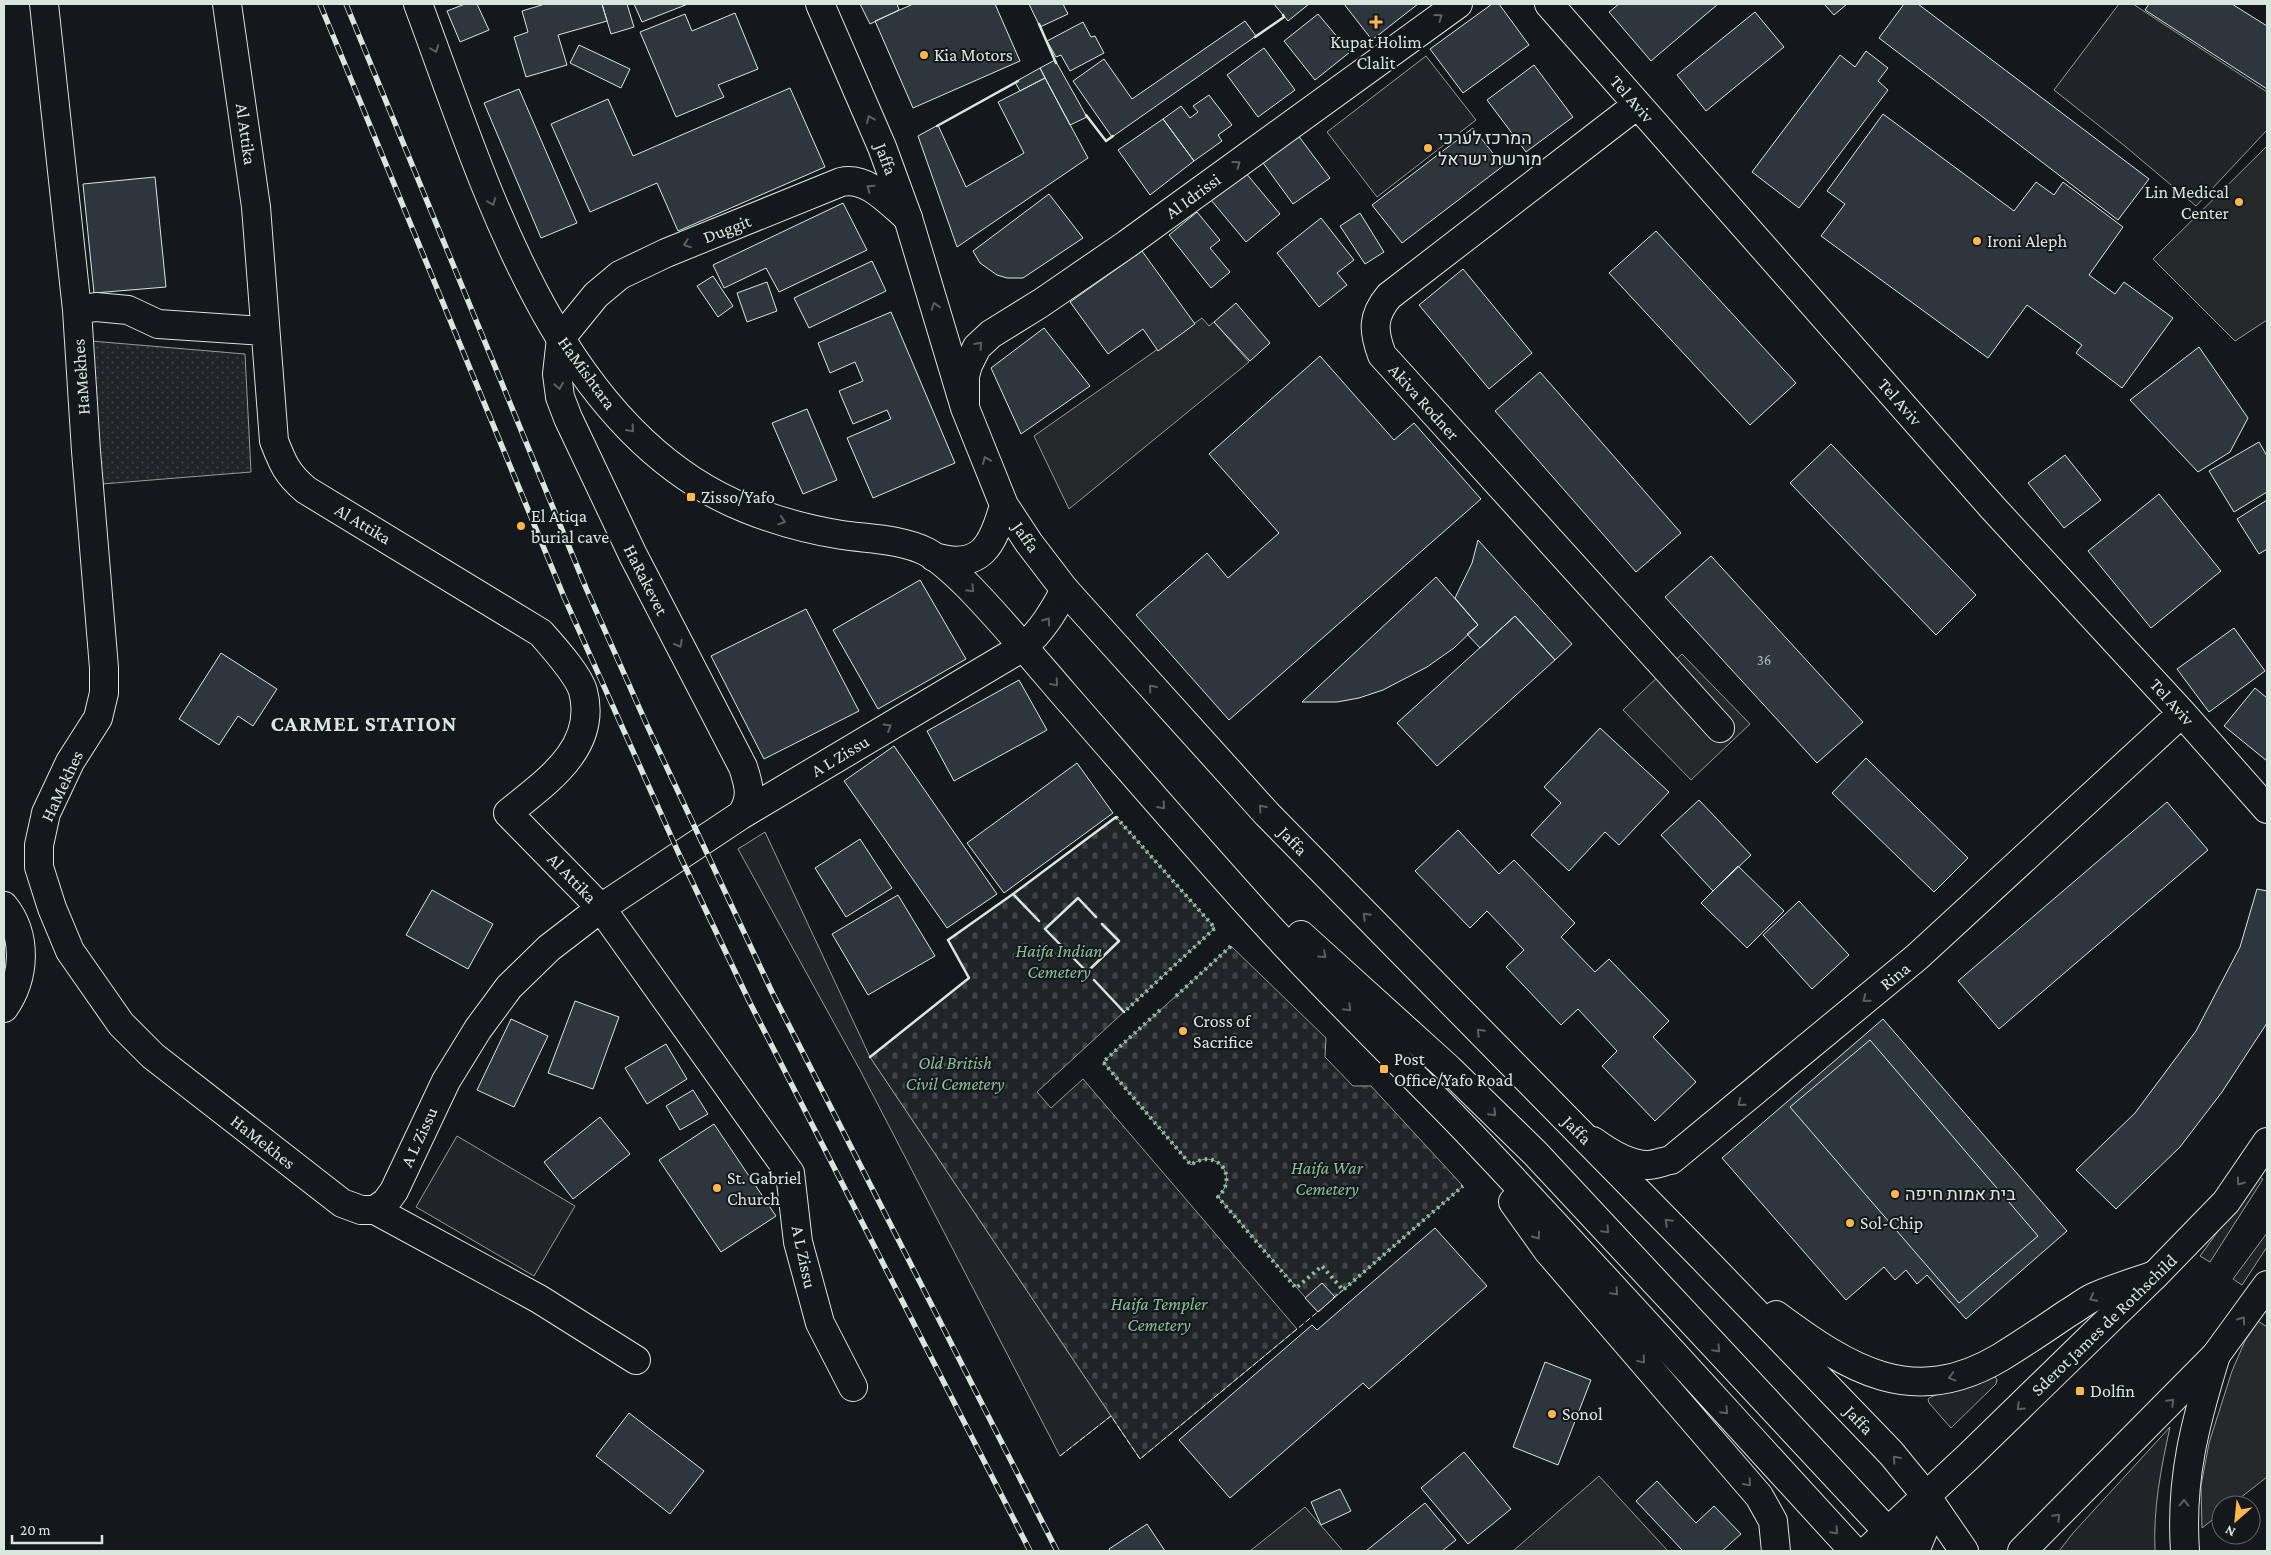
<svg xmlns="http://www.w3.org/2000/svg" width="2271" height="1555" viewBox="0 0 2271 1555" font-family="'Crimson Pro',Heebo,serif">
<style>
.grass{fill:#202428;stroke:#939e99}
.cemetery{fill:url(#cemetery-stones);stroke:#939e99}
.park{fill:url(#park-dots);stroke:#939e99}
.parking{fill:#24282b;stroke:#939e99}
.building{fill:#2c363c;stroke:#d8e6dc}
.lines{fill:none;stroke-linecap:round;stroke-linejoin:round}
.minor-casing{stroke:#d8e6dc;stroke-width:30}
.tertiary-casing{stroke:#d8e6dc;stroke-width:30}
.trunk-casing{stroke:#d8e6dc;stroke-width:30}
.minor{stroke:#14181c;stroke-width:28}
.tertiary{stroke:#14181c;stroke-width:28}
.trunk{stroke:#14181c;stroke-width:28}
.rail-casing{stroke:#d8e6dc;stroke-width:5.5}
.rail{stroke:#14181c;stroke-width:4;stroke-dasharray:11;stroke-linecap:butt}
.hedge{stroke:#8ac095;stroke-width:4;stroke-dasharray:2.5 4;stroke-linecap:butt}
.fence{stroke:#d8e6dc;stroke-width:1;stroke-dasharray:6 2.5;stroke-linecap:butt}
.wall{stroke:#d8e6dc;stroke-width:2.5}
.oneway{stroke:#59605f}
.poi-dot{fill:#ffb74d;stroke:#14181c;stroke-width:2}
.labels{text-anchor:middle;stroke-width:4;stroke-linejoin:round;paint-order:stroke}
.number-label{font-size:15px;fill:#adbab4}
.poi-label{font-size:18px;fill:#d8e6dc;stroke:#14181c;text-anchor:start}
.street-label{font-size:18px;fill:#d8e6dc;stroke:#14181c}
.park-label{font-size:18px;font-style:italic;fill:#8ac095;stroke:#14181c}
.district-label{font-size:22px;font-weight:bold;letter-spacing:1px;fill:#d8e6dc;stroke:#14181c}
</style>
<defs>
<pattern id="cemetery-stones" width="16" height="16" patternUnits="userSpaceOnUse" patternTransform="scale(1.25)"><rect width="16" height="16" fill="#202428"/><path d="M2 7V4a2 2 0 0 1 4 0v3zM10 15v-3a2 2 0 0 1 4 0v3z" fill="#404447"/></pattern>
<pattern id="park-dots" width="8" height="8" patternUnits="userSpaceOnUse" patternTransform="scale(1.25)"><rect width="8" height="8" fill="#202428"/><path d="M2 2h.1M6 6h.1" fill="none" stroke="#404447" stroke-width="1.8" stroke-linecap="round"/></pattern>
</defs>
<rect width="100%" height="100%" fill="#14181c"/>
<path class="grass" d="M2119,4H2133L2267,92V130L2196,206L2126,147L2054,90Z
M1426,56L1476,120L1377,197L1327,132Z
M765,832L870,1057L1111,1416L1060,1456L860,1070L738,849Z
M457,1136L575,1206L534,1276L416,1207Z
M2258,1176L2263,1179L2210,1262L2200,1256Z
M2267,1233V1247L2242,1285L2233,1279Z
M1986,1374L1995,1376L1997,1380L1996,1384L1951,1428L1929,1403L1928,1399L1931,1397Z
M2170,1427C2161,1468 2153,1509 2155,1551H2059L2073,1533Z"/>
<path class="cemetery" d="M1116,817L1215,928L1037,1092L1051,1108L1083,1079L1297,1329L1140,1459L870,1057L969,978L948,940L1013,894Z
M1231,946L1326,1038L1325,1057L1353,1086H1371L1463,1186L1318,1312L1218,1197C1240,1175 1215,1147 1191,1165L1103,1062Z"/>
<path class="park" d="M91,341L245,354L251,472L102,484Z"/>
<path class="parking" d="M2267,146V320L2235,341L2153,259Z
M1202,318L1209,326L1214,322L1249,362L1069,509L1034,436Z
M1682,654L1750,724L1691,780L1623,710Z
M2258,1321L2267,1327V1477L2231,1505H2221V1513L2202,1528L2201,1486L2209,1443L2232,1371L2245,1341Z
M1599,1476L1668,1551H1513Z
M1305,1507L1343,1551H1250Z"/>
<path class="building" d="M465,4H477L489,30L460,42L447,11Z
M545,4H602L607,21L558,35L567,65L526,77L514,37L528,32L522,11Z
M602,4H627L634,27L611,34Z
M634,4H688L642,22Z
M860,4H897L899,10L870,24Z
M913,4H995L1020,61L913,108L875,21Z
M1029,4H1063L1068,14L1040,27Z
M1274,4H1309L1288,21Z
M1344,4H1418L1372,40Z
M1492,4H1499L1529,45L1463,93L1430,49Z
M1619,4H1718L1651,61L1609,12Z
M1824,4H1847L1834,15Z
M1904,4H1918L2149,179L2118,220L1879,38Z
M2149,4H2232L2267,26V89L2145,10Z
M1755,12L1784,47L1706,111L1677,75Z
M735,13L758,69L718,85L724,97L676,117L640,32L685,14L692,31Z
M1318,14L1350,52L1315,80L1284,41Z
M1245,21L1256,36L1112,137L1073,81L1104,59L1132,99Z
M1083,22L1091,37L1095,36L1104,53L1070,71L1061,55L1056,57L1047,41Z
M579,45L630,69L621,88L570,63Z
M1264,48L1295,90L1258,117L1227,75Z
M1866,51L1888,68L1878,81L1888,90L1799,208L1752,172L1840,55L1855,67Z
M1055,60L1087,117L1070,125L1040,68Z
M1534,65L1573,117L1526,152L1487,100Z
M1040,68L1045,78L1020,91L1015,82Z
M1045,78L1088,158L957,247L918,136L938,125L966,187L1024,153L998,102Z
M790,88L825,167L678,231L657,183L590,212L551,124L608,99L633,156Z
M519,89L577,223L541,238L484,103Z
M1209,95L1232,125L1218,135L1222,141L1194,161L1163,119L1181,106L1190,118L1198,112L1193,106Z
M1883,114L2014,211L2036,182L2054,195L2063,182L2123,227L2089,275L2115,294L2124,282L2173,318L2122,388L2076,353L2082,345L2027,305L1988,358L1821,236L1845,204L1827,191Z
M1163,119L1194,161L1150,195L1118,150Z
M1473,128L1503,166L1402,243L1372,205Z
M1294,130L1330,178L1293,204L1258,156Z
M1245,172L1280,214L1246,242L1211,200Z
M155,177L166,287L94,293L83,184Z
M1049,194L1083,238L1023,278H1007L997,275L980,263L973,251Z
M843,203L867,250L779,292L766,268L724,288L713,265Z
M1197,212L1220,240L1210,248L1230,272L1211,288L1169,235Z
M1360,213L1384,252L1365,264L1340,226Z
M1321,218L1354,260L1337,273L1347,285L1319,307L1277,253Z
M1656,231L1796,383L1750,425L1609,273Z
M1142,251L1195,324L1158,351L1143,329L1108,354L1070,302Z
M872,261L886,291L809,328L794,298Z
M1463,269L1532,353L1489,389L1419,305Z
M713,276L733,306L718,317L697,286Z
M767,282L777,311L747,322L737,293Z
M1236,303L1270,343L1250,361L1214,322Z
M891,312L955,463L873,498L847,438L891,419L887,410L853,424L839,391L863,381L855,362L830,373L818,343Z
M1044,328L1090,386L1021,434L991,368Z
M2199,347L2248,418L2230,452L2198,472L2130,400Z
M1320,356L1394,440L1414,423L1481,499L1229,720L1136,615L1207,553L1228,578L1279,533L1209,454Z
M1540,372L1681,533L1636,572L1495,411Z
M807,409L837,480L803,494L772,423Z
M2259,442L2267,456V492L2234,512L2209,471Z
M1831,444L1976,595L1936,635L1790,483Z
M2065,455L2101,500L2064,528L2028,483Z
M2159,494L2221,571L2151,628L2088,551Z
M2267,500V549L2259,554L2237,519Z
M1478,540L1572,644L1555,660L1515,616L1480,648L1467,634L1478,625L1455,598L1472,563Z
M1711,556L1863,722L1817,763L1665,597Z
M1436,577L1478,625L1454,648L1427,667L1383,690L1359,698L1337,702H1302Z
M920,580L966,659L878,709L833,630Z
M806,609L859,711L764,759L711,656Z
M1515,616L1555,660L1437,766L1397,723Z
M2234,628L2265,671L2209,712L2177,669Z
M221,653L277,689L253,726L238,716L219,745L179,719Z
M1019,680L1047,730L954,781L927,731Z
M2255,688L2267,698V761L2224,726Z
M1600,728L1669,792L1619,845L1605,832L1569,871L1531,835L1561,803L1544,787Z
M894,746L997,894L947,928L844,781Z
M1866,758L1968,858L1934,892L1832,793Z
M1077,763L1113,813L1004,893L967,843Z
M1699,800L1751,855L1713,891L1661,835Z
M2167,802L2208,850L1999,1029L1958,981Z
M1458,830L1499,874L1514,860L1575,923L1561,937L1595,972L1609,959L1669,1021L1653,1037L1696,1082L1655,1121L1602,1066L1617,1051L1578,1009L1561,1025L1506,967L1524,950L1487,911L1470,928L1415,871Z
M860,839L892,888L846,917L815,868Z
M1738,866L1784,911L1747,948L1701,903Z
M2257,889L2267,891V1023L2222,1092L2180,1147L2116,1209L2076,1170L2135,1113L2196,1031L2240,947Z
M432,890L493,924L468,969L406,935Z
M898,895L935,956L868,995L832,934Z
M1799,901L1849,955L1812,989L1763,935Z
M575,1001L619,1017L593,1089L548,1073Z
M511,1019L548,1036L514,1107L477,1090Z
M1883,1019L2067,1231L1966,1319L1927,1275L1917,1284L1906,1270L1895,1280L1884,1267L1846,1300L1722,1158Z
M1870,1040L2038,1236L1959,1303L1790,1107Z
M666,1044L687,1079L647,1104L625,1068Z
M693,1090L708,1114L680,1130L666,1106Z
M600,1117L630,1154L573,1199L544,1162Z
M714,1124L776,1216L721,1252L659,1160Z
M1435,1228L1487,1286L1369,1389L1363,1383L1230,1498L1179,1440L1312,1325L1317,1330Z
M1322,1283L1335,1297L1318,1312L1305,1298Z
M1545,1362L1591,1380L1558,1465L1513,1447Z
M629,1413L704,1471L670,1514L596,1456Z
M1464,1452L1511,1509L1468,1544L1421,1488Z
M1657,1481L1696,1523L1714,1506L1741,1534L1722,1551H1683L1636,1501Z
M1340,1489L1351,1511L1321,1525L1311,1502Z
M1425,1503L1456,1540L1442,1551H1366Z
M1147,1524L1165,1551H1110L1109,1549Z"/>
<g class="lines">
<g class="minor-casing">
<path id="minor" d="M44,4L77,310L86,451L104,668V693L98,718L70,762L46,813L39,845V867L52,908L70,951L121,1024L153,1056L342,1203L361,1210H375L539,1299L636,1360
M227,4L256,207L274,441C283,464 287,474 306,490L541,633C553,647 578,674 583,691C598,748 546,782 508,813L601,908L790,1173L798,1242L820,1323L853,1387
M1549,4L1992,507L2182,713L2267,809
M1637,105L1389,296C1372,316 1373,331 1382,355L1720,728
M77,310L96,307L128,310L158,324L265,331
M965,404V376L968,365L977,347L991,334L1041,303L1127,244L1458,4
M741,815C753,798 749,785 743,767L633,555L568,418L560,397L557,374L561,338L596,295L620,275L666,253L841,182C867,176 889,202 908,218
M4,906C28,936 25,978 4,1008
M1593,1141C1608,1152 1628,1165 1648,1165C1655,1165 1664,1161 1671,1160L1917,957L2182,713
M375,1210L386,1202L394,1191L446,1081L478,1029L509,987L549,948L601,908L741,815L1023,647C1042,631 1053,612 1065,590"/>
</g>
<g class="tertiary-casing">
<path id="tertiary" d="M1867,1551L1969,1456L2155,1275L2226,1202L2267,1142
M1915,1551L1924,1529L1927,1497
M2022,1551L2216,1355L2267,1285"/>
</g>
<g class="trunk-casing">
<path id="trunk" d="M418,4C484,180 555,433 747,509C777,521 810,530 842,535C869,539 902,539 927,552C943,561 957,575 969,587C1002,621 1032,657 1063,693C1125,764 1187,836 1250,906C1320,985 1397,1058 1470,1134C1600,1271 1726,1412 1854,1551
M820,4L882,147L908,218L965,408L1004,505L1029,543L1065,590L1267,814L1702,1257L1891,1453L1927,1497L1964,1551
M934,557C981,571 993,545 1004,505
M1301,935L1449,1069L1535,1153L1906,1551
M1513,1202L1548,1251L1759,1496L1773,1521L1776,1551
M1776,1315C1849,1369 1913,1410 2001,1357C2024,1343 2046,1328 2068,1313C2077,1308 2085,1301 2094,1297C2114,1288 2135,1282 2155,1275
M2185,1551C2180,1479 2195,1423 2216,1355"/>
</g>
<use href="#minor" class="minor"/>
<use href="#tertiary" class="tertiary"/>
<use href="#trunk" class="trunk"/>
<g class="rail-casing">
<path id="rail" d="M320,4L564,597L679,854L750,1003L1030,1551
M346,4L586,588L646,723L772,992L1057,1551"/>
</g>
<use href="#rail" class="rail"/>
<path class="hedge" d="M1116,817L1215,928L1124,1012
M1176,996L1231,946
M1160,1010L1103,1062L1191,1165C1215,1147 1240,1175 1218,1197L1296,1288L1322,1266L1343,1290L1463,1186"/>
<path class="fence" d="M1333,1298L1343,1290
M1060,1456L1111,1416L1140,1459L1320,1310"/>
<path class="wall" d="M1039,24L1056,63
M1255,37L1284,17L1283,15
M1086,115L1106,141L1113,136
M937,126L1018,81
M1013,894L1039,921
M1096,917L1078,898L1045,929L1087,972L1119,941L1102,924
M1094,980L1124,1012
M870,1057L969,978L948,940L1013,894L1116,817"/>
</g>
<defs><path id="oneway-chevron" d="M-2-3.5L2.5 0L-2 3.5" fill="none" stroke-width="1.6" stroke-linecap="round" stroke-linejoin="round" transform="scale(1.25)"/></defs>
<g class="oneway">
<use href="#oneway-chevron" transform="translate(1439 17) rotate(-36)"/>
<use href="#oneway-chevron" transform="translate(435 49) rotate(69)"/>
<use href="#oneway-chevron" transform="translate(870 119) rotate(-113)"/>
<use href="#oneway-chevron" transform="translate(1237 164) rotate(-36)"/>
<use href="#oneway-chevron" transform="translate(870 188) rotate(-145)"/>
<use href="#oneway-chevron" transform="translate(492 202) rotate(69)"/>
<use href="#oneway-chevron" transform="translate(687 244) rotate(159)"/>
<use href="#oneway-chevron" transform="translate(935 306) rotate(-107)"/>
<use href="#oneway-chevron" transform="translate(979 345) rotate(-48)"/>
<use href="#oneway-chevron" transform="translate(559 386) rotate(81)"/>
<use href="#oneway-chevron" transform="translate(631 429) rotate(48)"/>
<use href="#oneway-chevron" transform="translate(986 460) rotate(-112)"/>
<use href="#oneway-chevron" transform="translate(782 521) rotate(18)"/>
<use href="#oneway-chevron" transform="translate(971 589) rotate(45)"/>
<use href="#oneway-chevron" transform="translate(1047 621) rotate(-54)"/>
<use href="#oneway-chevron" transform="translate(679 644) rotate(62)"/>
<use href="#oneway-chevron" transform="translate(1055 683) rotate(49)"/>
<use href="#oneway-chevron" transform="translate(1152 688) rotate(-131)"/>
<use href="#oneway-chevron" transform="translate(888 727) rotate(-31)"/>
<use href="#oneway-chevron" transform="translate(1162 806) rotate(49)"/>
<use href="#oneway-chevron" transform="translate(1262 808) rotate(-132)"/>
<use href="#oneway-chevron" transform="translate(1366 916) rotate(-135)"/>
<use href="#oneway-chevron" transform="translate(1323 955) rotate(42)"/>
<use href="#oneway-chevron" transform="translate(1866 999) rotate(141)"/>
<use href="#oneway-chevron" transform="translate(1348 1008) rotate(46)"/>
<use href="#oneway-chevron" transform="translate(1480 1032) rotate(-135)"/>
<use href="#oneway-chevron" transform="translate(1741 1103) rotate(141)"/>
<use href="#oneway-chevron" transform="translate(1493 1113) rotate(45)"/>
<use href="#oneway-chevron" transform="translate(2240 1182) rotate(125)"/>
<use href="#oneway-chevron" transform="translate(1668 1222) rotate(-135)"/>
<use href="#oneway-chevron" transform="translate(1606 1230) rotate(47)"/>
<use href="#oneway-chevron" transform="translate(1537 1236) rotate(54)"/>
<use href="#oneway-chevron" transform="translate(1615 1292) rotate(47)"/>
<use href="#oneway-chevron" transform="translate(2093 1298) rotate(153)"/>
<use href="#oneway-chevron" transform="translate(2242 1320) rotate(-55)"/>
<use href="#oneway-chevron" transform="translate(1717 1349) rotate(47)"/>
<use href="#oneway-chevron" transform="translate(1642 1360) rotate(50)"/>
<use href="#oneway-chevron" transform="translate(1952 1377) rotate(165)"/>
<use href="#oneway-chevron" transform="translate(2171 1402) rotate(-45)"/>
<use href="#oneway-chevron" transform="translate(2020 1407) rotate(136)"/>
<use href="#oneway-chevron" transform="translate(1725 1411) rotate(47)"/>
<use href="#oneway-chevron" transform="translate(1896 1459) rotate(-131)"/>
<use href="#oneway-chevron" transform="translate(1748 1483) rotate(49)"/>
<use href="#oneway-chevron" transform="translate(2184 1503) rotate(-88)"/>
<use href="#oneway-chevron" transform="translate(2057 1517) rotate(-45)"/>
<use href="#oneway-chevron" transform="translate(1835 1531) rotate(47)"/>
</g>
<g class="poi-dot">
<path d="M1373.5 14.5h5v5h5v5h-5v5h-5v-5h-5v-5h5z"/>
<circle cx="924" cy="55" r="5"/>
<circle cx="1428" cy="148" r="5"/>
<circle cx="2239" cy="202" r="5"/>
<circle cx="1977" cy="241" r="5"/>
<rect x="686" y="492" width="10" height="10" rx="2.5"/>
<circle cx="521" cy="526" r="5"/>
<circle cx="1183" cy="1031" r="5"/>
<rect x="1379" y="1064" width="10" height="10" rx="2.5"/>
<circle cx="717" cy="1188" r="5"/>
<circle cx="1895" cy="1194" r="5"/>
<circle cx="1850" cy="1223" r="5"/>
<rect x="2075" y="1386" width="10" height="10" rx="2.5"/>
<circle cx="1552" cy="1414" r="5"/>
</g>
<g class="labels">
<g class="number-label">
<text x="1764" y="665">36</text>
</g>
<g class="poi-label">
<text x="1376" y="48" text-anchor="middle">Kupat Holim<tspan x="1376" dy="21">Clalit</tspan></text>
<text x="934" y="61">Kia Motors</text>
<text x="1438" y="144">המרכז לערכי<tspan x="1438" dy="21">מורשת ישראל</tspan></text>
<text x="2229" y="198" text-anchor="end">Lin Medical<tspan x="2229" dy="21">Center</tspan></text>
<text x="1987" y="247">Ironi Aleph</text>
<text x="701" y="503">Zisso/Yafo</text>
<text x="531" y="522">El Atiqa<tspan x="531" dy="21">burial cave</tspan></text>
<text x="1193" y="1027">Cross of<tspan x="1193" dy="21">Sacrifice</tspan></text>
<text x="1394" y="1065">Post<tspan x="1394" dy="21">Office/Yafo Road</tspan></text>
<text x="727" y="1184">St. Gabriel<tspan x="727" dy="21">Church</tspan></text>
<text x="1905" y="1200">בית אמות חיפה</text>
<text x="1860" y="1229">Sol-Chip</text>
<text x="2090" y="1397">Dolfin</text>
<text x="1562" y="1420">Sonol</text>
</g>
<g class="street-label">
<text transform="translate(1632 99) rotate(49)" y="6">Tel Aviv</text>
<text transform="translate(246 134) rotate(82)" y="6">Al Attika</text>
<text transform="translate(886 159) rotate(69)" y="6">Jaffa</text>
<text transform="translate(1193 196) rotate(-36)" y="6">Al Idrissi</text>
<text transform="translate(727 229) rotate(-21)" y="6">Duggit</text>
<text transform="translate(587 373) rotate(54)" y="6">HaMishtara</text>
<text transform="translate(81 377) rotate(-94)" y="6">HaMekhes</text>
<text transform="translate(1424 402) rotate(48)" y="6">Akiva Rodner</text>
<text transform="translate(1900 402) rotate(49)" y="6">Tel Aviv</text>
<text transform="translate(363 524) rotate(31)" y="6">Al Attika</text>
<text transform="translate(1026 537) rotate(55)" y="6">Jaffa</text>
<text transform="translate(646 580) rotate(63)" y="6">HaRakevet</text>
<text transform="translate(2172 702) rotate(48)" y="6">Tel Aviv</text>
<text transform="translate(840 756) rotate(-31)" y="6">A L Zissu</text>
<text transform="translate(62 786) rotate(-65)" y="6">HaMekhes</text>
<text transform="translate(1293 841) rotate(46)" y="6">Jaffa</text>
<text transform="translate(572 878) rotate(46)" y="6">Al Attika</text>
<text transform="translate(1895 976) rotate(-39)" y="6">Rina</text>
<text transform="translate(1577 1130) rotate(45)" y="6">Jaffa</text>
<text transform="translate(419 1137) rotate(-65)" y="6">A L Zissu</text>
<text transform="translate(263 1142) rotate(38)" y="6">HaMekhes</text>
<text transform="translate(804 1257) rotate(78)" y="6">A L Zissu</text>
<text transform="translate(2104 1325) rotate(-44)" y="6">Sderot James de Rothschild</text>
<text transform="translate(1859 1420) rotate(46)" y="6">Jaffa</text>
</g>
<g class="park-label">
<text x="1059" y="957">Haifa Indian<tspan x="1059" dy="21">Cemetery</tspan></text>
<text x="955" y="1069">Old British<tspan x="955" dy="21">Civil Cemetery</tspan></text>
<text x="1327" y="1174">Haifa War<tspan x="1327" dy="21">Cemetery</tspan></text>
<text x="1159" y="1310">Haifa Templer<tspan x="1159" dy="21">Cemetery</tspan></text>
</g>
<g class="district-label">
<text x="364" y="731">CARMEL STATION</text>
</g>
</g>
<rect width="2271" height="1555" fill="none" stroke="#d8e6dc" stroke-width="10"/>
<g transform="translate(2236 1520) rotate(207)"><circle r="24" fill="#14181c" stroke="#626a69"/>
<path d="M0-4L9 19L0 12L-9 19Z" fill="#ffb74d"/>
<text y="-8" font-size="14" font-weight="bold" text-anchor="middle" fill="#d8e6dc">N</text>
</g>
<path d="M12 1535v8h90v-8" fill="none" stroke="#d8e6dc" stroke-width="2.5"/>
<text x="20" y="1535" font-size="15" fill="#d8e6dc" stroke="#14181c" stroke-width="4" paint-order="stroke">20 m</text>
</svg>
